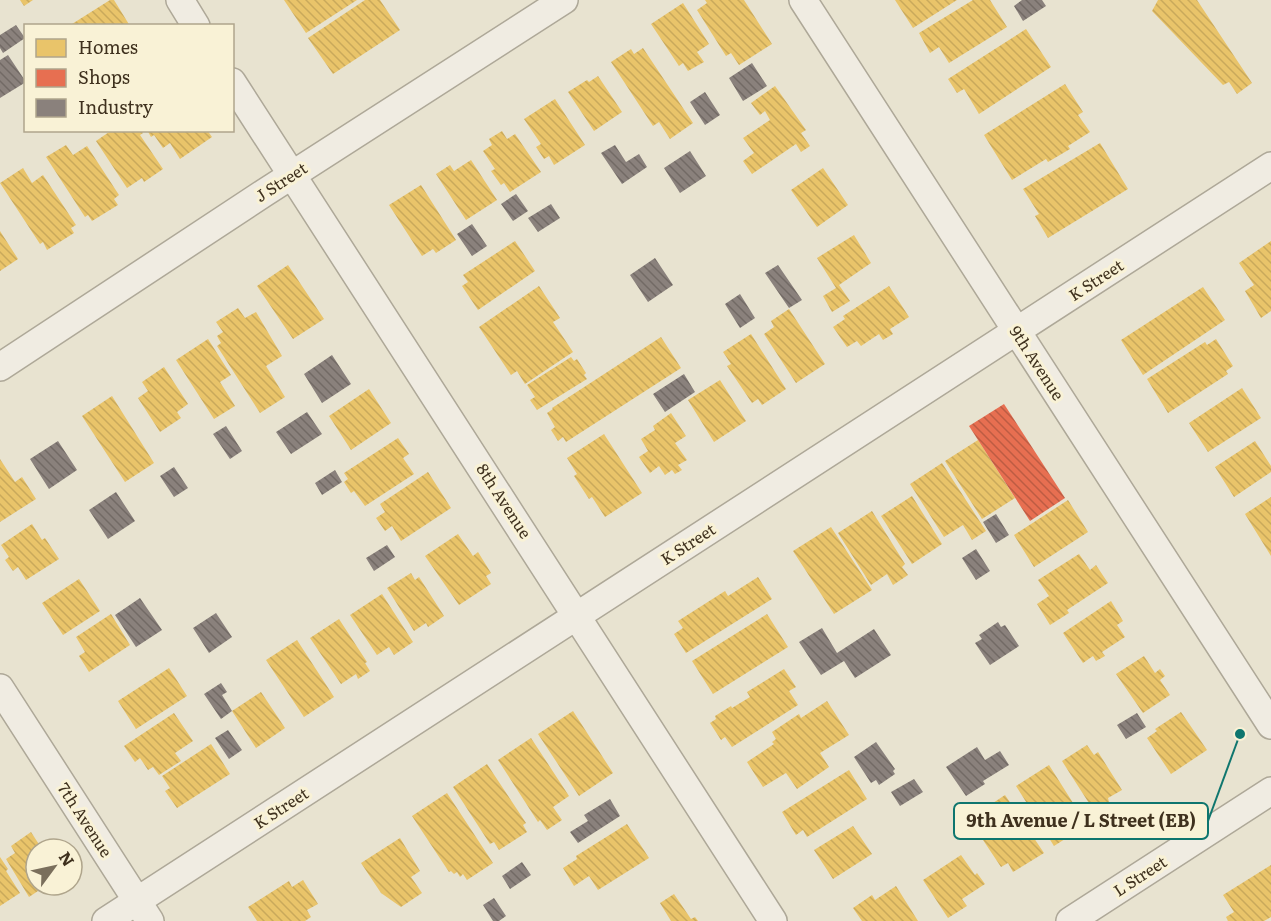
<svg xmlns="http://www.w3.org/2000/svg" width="1271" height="921" viewBox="0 0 1271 921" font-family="Literata,serif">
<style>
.homes{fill:url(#homes-back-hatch)}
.shops{fill:url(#shops-back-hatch)}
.industry{fill:url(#industry-back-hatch)}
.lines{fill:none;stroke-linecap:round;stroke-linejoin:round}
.minor-casing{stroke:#aea898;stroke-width:30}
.minor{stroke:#f0ece2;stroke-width:27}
.labels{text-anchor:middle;stroke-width:6;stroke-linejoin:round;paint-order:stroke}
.street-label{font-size:16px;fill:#3f311e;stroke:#f9f2d6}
.leader{fill:none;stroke:#0f766e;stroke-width:2}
.callout-dot{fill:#0f766e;stroke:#f9f2d6;stroke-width:2}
.callout{fill:#f9f2d6;stroke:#0f766e;stroke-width:2}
.callout-label{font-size:18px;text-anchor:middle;font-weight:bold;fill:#3f311e}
</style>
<defs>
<pattern id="homes-back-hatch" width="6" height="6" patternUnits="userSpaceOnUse" patternTransform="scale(1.5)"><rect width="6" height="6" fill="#e9c46a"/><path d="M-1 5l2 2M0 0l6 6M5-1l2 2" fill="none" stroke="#c9a95b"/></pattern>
<pattern id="shops-back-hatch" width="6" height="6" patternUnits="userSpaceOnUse" patternTransform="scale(1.5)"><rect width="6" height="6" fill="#e76f51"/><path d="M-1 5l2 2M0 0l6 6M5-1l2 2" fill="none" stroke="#bd5c43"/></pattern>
<pattern id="industry-back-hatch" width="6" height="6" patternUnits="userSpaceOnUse" patternTransform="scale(1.5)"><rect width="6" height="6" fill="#8a817c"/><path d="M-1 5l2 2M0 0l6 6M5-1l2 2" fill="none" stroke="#726a65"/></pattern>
</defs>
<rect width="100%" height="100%" fill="#e8e3d0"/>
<path class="homes" d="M20,0H33L24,6Z
M110,0H114L130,26H73L72,24Z
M284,0H357L306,33Z
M365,0H380L400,30L333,74L308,38Z
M705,0H744L772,44L739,65L731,53L726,56L697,10L707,3Z
M895,0H957L913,28Z
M973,0H990L1007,27L949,63L939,47L930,53L919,33Z
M1158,0H1197L1252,83L1237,94L1229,82L1223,85L1152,11Z
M683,3L709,44L697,52L704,62L688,71L683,63L679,66L651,24Z
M1026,29L1051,67L979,114L964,89L957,93L948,79Z
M643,48L693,123L670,139L659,122L653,126L611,62L631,49L634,54Z
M598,76L622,112L594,131L568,92L587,80L589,82Z
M1065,84L1083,112L1078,115L1090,132L1068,146L1070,149L1048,162L1046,159L1012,180L984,135Z
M775,86L806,130L801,133L810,146L801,152L796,144L752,174L743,161L754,153L743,138L770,120L765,111L760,115L751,103Z
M555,99L585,145L554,165L549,156L544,159L536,147L541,144L524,119Z
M112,130H141L143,133L140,135L163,169L144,182L142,178L127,188L96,141Z
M147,130H207L212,137L180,159L170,143L163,148L154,135L151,137Z
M502,131L507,139L515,134L541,172L510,192L504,183L501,185L491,171L495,169L483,151L492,145L489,139Z
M1100,143L1128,189L1048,238L1035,216L1039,214L1023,189Z
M66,145L73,155L87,146L119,195L114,199L118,205L92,221L88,215L85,217L46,157Z
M471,160L497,200L466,220L436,174L450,165L454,171Z
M23,168L32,183L43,175L76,225L71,228L74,233L47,250L43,242L40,244L0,183Z
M823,168L848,205L817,227L791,190Z
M421,185L456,240L436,253L433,249L422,256L389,205Z
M0,231L18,259L0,271Z
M854,235L871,263L839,285L850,301L832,312L823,296L836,288L817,258Z
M515,241L535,271L478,310L462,286L468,282L463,275Z
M1271,241V311L1261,318L1245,291L1254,285L1239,263Z
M288,265L324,319L293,339L257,286Z
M539,286L560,318L553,322L573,352L525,384L517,371L511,375L479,327Z
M889,286L909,317L890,329L893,334L883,340L879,334L861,346L857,341L847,347L833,327L845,319L843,316Z
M1203,287L1225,320L1143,375L1121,340Z
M238,308L245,318L256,312L282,356L266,366L285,397L260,413L217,346L221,343L217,336L223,332L216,322Z
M789,309L825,364L796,383L764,334L774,327L771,321Z
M751,334L786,389L762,405L758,399L752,403L727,366L731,364L723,352Z
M661,337L681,368L566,442L563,437L558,441L551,430L555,427L547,413L553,409L552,408Z
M208,339L231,375L220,382L235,406L214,419L176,360Z
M1216,339L1233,366L1226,371L1228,374L1168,413L1147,379L1205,342L1207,345Z
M571,357L574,361L577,359L586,373L584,375L587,379L537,410L530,400L535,397L527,385Z
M164,367L188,404L177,412L181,418L160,432L138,398L148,391L142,382Z
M720,380L746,421L714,442L688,400Z
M1242,388L1261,418L1208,452L1189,423Z
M369,389L391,423L351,450L329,416Z
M112,396L154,463L125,482L82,416Z
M671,413L686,436L675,443L687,460L678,465L682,470L675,474L672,470L665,475L659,466L650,473L639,457L648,451L641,439L655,430L653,426Z
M604,434L642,493L605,517L592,497L589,499L574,476L577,474L567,458Z
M398,438L409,454L403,458L414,474L365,506L354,491L351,493L344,482L348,479L344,473Z
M978,440L1015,498L982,519L945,461Z
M1255,441L1271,466V472L1234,497L1215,467Z
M0,459L15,482L22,477L36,499L0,522Z
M942,463L986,531L972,540L963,525L944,537L910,484Z
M428,472L451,508L401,541L392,526L385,531L376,518L385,512L380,504Z
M912,496L942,544L912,564L881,516Z
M1271,497V556L1245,514Z
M1068,500L1088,532L1034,567L1014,535Z
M872,511L905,564L902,567L908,575L893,585L887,574L871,585L838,533Z
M32,524L42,540L45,538L59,559L26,580L18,567L13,571L5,560L9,557L1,545Z
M831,527L872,590L834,614L793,551Z
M458,534L473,556L478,552L491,573L486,576L491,584L459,605L425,556Z
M1079,554L1090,570L1096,565L1108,583L1067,610L1069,613L1050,625L1037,604L1049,596L1038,580Z
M411,573L415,580L419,577L444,616L428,627L426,623L414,631L387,588Z
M758,577L772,599L686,653L674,634L683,628L678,621L725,591L728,596Z
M79,579L100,611L63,635L42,603Z
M382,594L413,642L394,655L389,647L377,655L350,615Z
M1111,601L1123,621L1117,625L1125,637L1102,652L1105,656L1096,661L1093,656L1083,663L1063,633Z
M111,614L130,645L89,672L79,656L85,652L76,637Z
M767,614L788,647L713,694L692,661Z
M339,619L367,662L365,663L370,671L358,679L356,674L341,684L310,638Z
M297,640L334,697L304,717L266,660Z
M1144,656L1155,673L1160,669L1165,676L1160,680L1170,695L1143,713L1116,674Z
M169,668L187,696L136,729L118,701Z
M784,669L796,687L789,691L798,705L732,747L725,737L721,740L710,723L716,719L715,716L731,706L732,708L750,697L747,692Z
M261,692L285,728L256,748L232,711Z
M827,701L849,735L820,753L829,767L797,789L786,773L763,787L747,762L774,744L772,742L776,739L772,732L799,714L801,718Z
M573,711L613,773L579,796L538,734Z
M1181,712L1207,750L1171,774L1147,738L1157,731L1155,729Z
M174,713L193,741L175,753L181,761L159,775L153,767L148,770L140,758L135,762L124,746Z
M531,738L569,796L553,807L562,820L547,830L540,820L538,822L498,760Z
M211,744L230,774L177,808L165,791L170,788L162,776Z
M1087,745L1094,755L1098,752L1122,790L1108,798L1109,802L1094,811L1062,761Z
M487,764L526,823L523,825L527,832L499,850L494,842L490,844L453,787Z
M1049,765L1087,825L1054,846L1016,786Z
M849,770L867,799L807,837L803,830L796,835L782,812Z
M447,793L493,863L467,880L463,874L460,877L457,872L454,874L451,871L449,872L412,816Z
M1005,795L1044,853L1013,872L1008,863L1001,867L969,819Z
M627,824L649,858L598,890L589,876L574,886L563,868L577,859L576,856Z
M853,826L872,854L833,879L814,850Z
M31,832L42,849H36V885H47L29,897L6,859L15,853L11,846Z
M400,838L420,871L411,877L422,893L401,907L381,893L361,863Z
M961,855L975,875L977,873L985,884L962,899L967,906L948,918L923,880Z
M0,857L8,869L6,871L20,893L0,906Z
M1271,865V917L1264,921H1228L1226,917L1234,912L1223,895Z
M303,880L318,904L307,910L311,917L305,921H257L248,907L289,881L292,887Z
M896,886L918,921H862L853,908L872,895L875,900Z
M674,894L691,919L695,917L698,921H671L660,903Z"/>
<path class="shops" d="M1004,404L1065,498L1030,521L969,426Z"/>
<path class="industry" d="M1022,0H1042L1046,6L1023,21L1014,6Z
M16,25L25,38L3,53L0,48V35Z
M8,55L26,82L0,98V60Z
M752,63L767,86L743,101L729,78Z
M705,92L720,115L705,125L690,102Z
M615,145L626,162L639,154L647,167L622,184L601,153Z
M690,151L706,176L680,193L664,168Z
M516,194L528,211L513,221L501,204Z
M551,204L560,218L538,232L528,218Z
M472,224L487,246L472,256L457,234Z
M655,258L673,285L648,302L630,275Z
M778,265L802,300L789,308L765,273Z
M740,294L755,318L740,328L725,304Z
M332,355L351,384L322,403L304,374Z
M684,374L695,392L665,412L653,394Z
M307,412L322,434L291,454L276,432Z
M226,426L242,451L230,459L213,434Z
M58,441L77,470L49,489L30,459Z
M174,467L188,488L174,497L160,476Z
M335,470L342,482L322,495L315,483Z
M116,492L135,521L108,539L89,510Z
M996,514L1009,535L996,543L983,522Z
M387,545L395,557L374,571L366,558Z
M976,549L990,571L976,580L962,558Z
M140,598L162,630L136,647L115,615Z
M216,613L232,637L209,653L193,628Z
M998,622L1001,627L1005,625L1019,646L990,665L975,643L982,639L979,635Z
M822,628L837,653L874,629L891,655L855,678L844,661L821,675L799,642Z
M221,683L227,692L222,695L232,711L221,719L204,694Z
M1137,713L1146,727L1126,739L1117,725Z
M228,730L242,750L229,759L215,738Z
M876,742L895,769L893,771L895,774L879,785L876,780L871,783L854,757Z
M977,747L985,760L1000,751L1009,765L983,781L985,784L966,796L946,767Z
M914,779L923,792L900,806L891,792Z
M610,799L620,816L578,843L570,832L588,821L584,815Z
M522,862L531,875L510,889L502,876Z
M494,898L506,916L499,921H493L483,905Z"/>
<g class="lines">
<g class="minor-casing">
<path id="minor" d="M180,0L196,26
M803,0L1271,725
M232,82L773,921
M0,367L264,193L564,0
M0,688L150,921
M106,921L1271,166
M1070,921L1271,791"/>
</g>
<use href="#minor" class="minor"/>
</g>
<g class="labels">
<g class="street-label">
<text transform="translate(281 182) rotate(-33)" y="6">J Street</text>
<text transform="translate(1096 280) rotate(-33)" y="6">K Street</text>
<text transform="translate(1037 363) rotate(57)" y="6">9th Avenue</text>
<text transform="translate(504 501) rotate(57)" y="6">8th Avenue</text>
<text transform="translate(688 544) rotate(-33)" y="6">K Street</text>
<text transform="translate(281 808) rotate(-33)" y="6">K Street</text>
<text transform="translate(85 820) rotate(57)" y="6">7th Avenue</text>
<text transform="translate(1140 876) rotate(-33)" y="6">L Street</text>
</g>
</g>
<path class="leader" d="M1240 734L1208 821"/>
<circle class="callout-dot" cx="1240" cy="734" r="6"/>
<rect class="callout" x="954" y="803" width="254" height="36" rx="6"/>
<g class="callout-label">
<text x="1081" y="827">9th Avenue / L Street (EB)</text>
</g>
<rect x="24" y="24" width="210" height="108" fill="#f9f2d6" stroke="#afa58c" stroke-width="1.5"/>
<rect x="36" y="39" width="30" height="18" fill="#e9c46a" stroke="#afa58c" stroke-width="1.5"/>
<text x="78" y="54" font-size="18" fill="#3f311e">Homes</text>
<rect x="36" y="69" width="30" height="18" fill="#e76f51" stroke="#afa58c" stroke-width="1.5"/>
<text x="78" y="84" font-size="18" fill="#3f311e">Shops</text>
<rect x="36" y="99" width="30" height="18" fill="#8a817c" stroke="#afa58c" stroke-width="1.5"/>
<text x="78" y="114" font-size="18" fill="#3f311e">Industry</text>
<g transform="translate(54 867) rotate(57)"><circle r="28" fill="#f9f2d6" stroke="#afa58c" stroke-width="1.5"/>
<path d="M0-4.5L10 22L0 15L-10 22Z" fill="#7a6f5c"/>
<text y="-9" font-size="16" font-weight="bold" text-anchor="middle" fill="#3f311e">N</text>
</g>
</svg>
